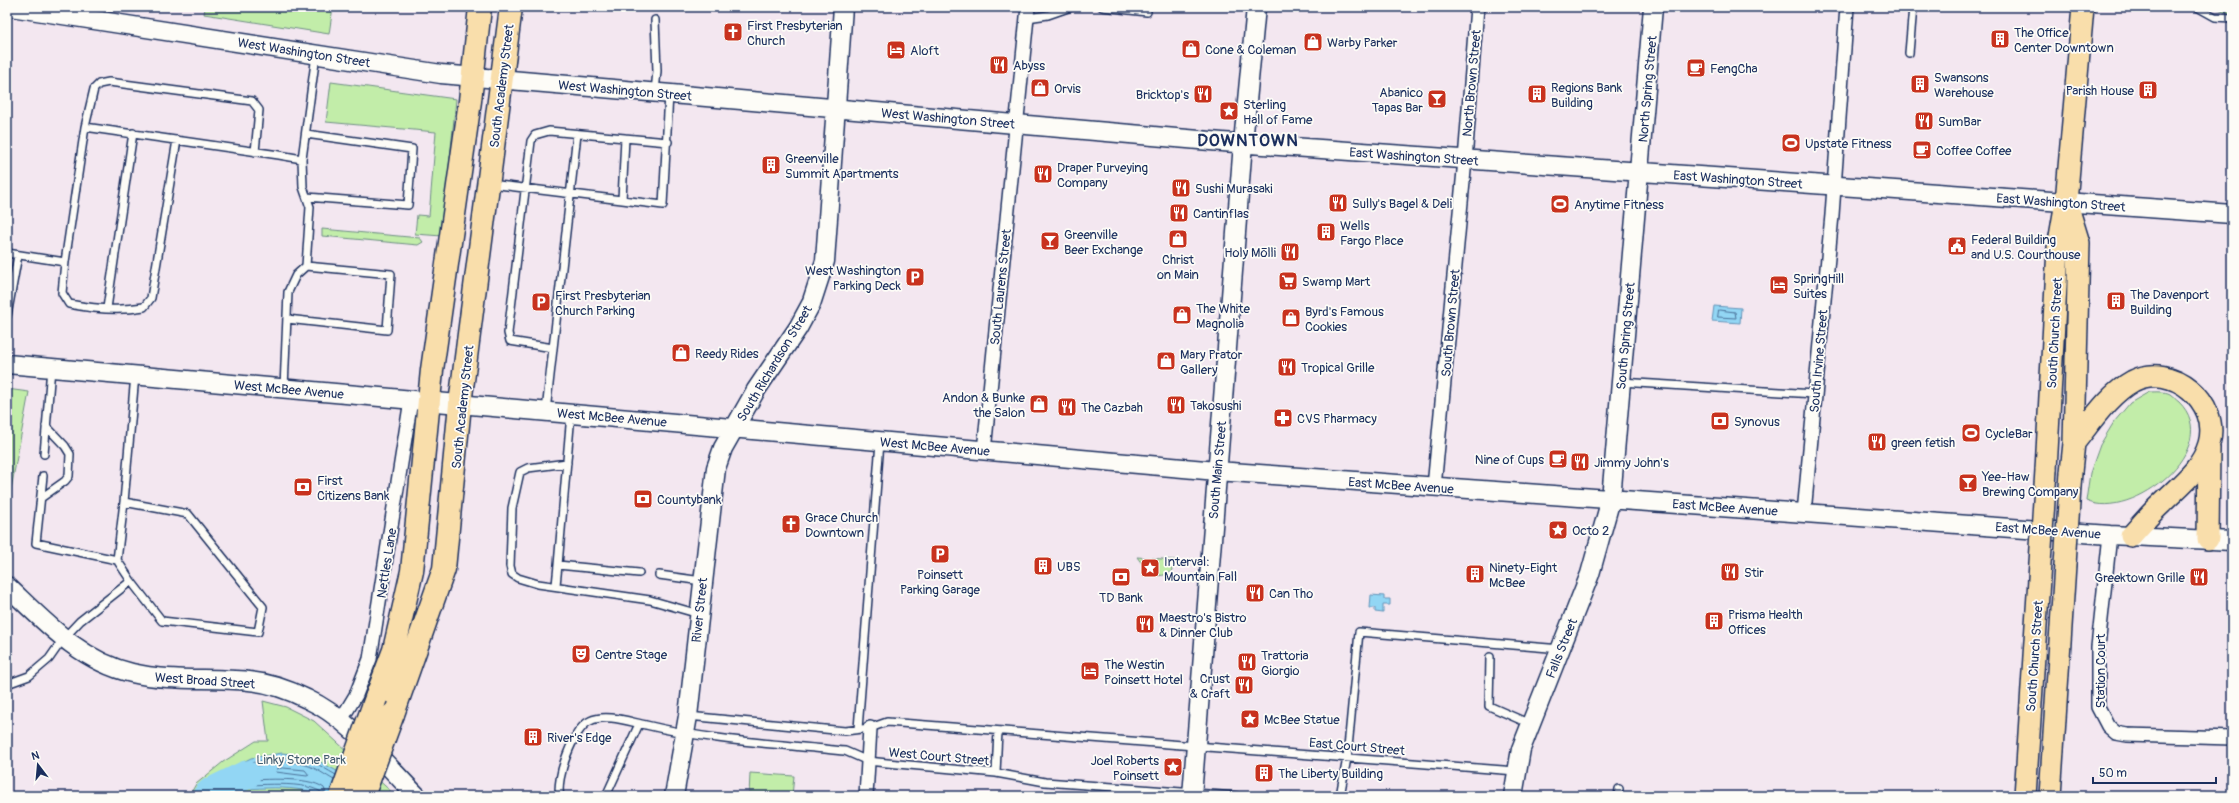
<svg xmlns="http://www.w3.org/2000/svg" width="2239" height="803" viewBox="0 0 2239 803" font-family="Pangolin,sans-serif">
<style>
.green{fill:#c2eda9;stroke:#6e8e84}
.water{fill:#92d6f4;stroke:#6293b8}
.lines{fill:none;stroke-linecap:round;stroke-linejoin:round}
.shore{stroke:#4b729a;stroke-width:1}
.river{stroke:#92d6f4;stroke-width:29}
.lane-casing{stroke:#1b2f5e;stroke-width:10}
.street-casing{stroke:#1b2f5e;stroke-width:16}
.secondary-casing{stroke:#1b2f5e;stroke-width:21}
.primary-casing{stroke:#1b2f5e;stroke-width:24}
.highway-casing{stroke:#1b2f5e;stroke-width:25}
.lane{stroke:#fdfcf7;stroke-width:7}
.street{stroke:#fdfcf7;stroke-width:13}
.secondary{stroke:#fdfcf7;stroke-width:18}
.primary{stroke:#f9deab;stroke-width:21}
.highway{stroke:#f9deab;stroke-width:22}
.primary-bridge-casing{stroke:#1b2f5e;stroke-width:24;stroke-linecap:butt}
.highway-bridge-casing{stroke:#1b2f5e;stroke-width:25;stroke-linecap:butt}
.primary-bridge{stroke:#f9deab;stroke-width:21}
.highway-bridge{stroke:#f9deab;stroke-width:22}
.labels{text-anchor:middle;stroke-width:3.5;stroke-linejoin:round;paint-order:stroke}
.poi-label{font-size:13px;fill:#1b2f5e;stroke:#fdfcf7;text-anchor:start}
.street-label{font-size:13px;fill:#1b2f5e;stroke:#fdfcf7}
.park-label{font-size:13px;fill:#455e71;stroke:#fdfcf7}
.district-label{font-size:17px;font-weight:bold;letter-spacing:1px;fill:#1b2f5e;stroke:#fdfcf7}
</style>
<rect width="100%" height="100%" fill="#f3e7f0"/>
<filter id="ink" filterUnits="userSpaceOnUse"><feTurbulence type="fractalNoise" baseFrequency=".025" numOctaves="2"/><feDisplacementMap in="SourceGraphic" scale="8" xChannelSelector="R" yChannelSelector="G"/><feConvolveMatrix kernelMatrix="1 2 1 2 8 2 1 2 1" color-interpolation-filters="sRGB"/></filter>
<g filter="url(#ink)">
<path class="green" d="M333,7L329,34L204,14L205,8Z
M2213,7H2232V14Z
M331,82L456,99L442,236L415,234L417,215L429,216L436,132L326,122Z
M322,229L420,238L423,242L418,245L322,236Z
M7,389L29,392L7,511Z
M2149,392C2155,392 2165,391 2170,394C2173,396 2176,400 2179,402C2225,447 2133,522 2086,501L2090,473L2100,445L2114,422L2130,403Z
M1137,557L1175,560L1171,572C1155,582 1145,568 1137,557Z
M263,701L286,707L314,721L396,796H189L196,784L223,762L256,741H268Z
M750,773L794,776L792,796H749Z"/>
<path class="water" d="M1714,306L1741,308L1740,323L1712,321Z
M1371,595L1384,596V599H1390V605H1383V613L1375,612V608H1370Z
M282,753L309,756L348,777L370,796H321C295,782 240,790 211,792L221,773L251,758Z"/>
<g class="lines">
<path class="shore" d="M1719,310L1735,312L1736,318L1718,317Z
M283,768L305,770L309,775L307,776L276,772L277,769Z
M322,796L321,792C301,779 245,786 221,787L219,785C231,762 286,752 309,760C318,764 327,770 336,775
M327,796L324,788C308,775 255,780 234,781L232,779C248,763 285,758 306,765C316,768 325,775 334,780"/>
<path class="river" d="M207,796L211,792L246,775"/>
<g class="lane-casing">
<path id="lane" d="M1102,7L1147,12
M2197,7L2215,17L2232,18
M1027,18L1048,15L1071,7
M1909,53L1913,7
M655,92L657,71L655,20
M85,127L65,262L62,293L69,304C94,309 120,311 144,307L151,298L177,140
M306,134L412,149L408,205L307,197
M255,152L259,110L252,101L109,82L99,84L94,89L85,127L279,155L302,159
M490,184L663,205L669,94
M622,200L625,138
M7,253L65,262
M107,308L133,133
M7,316L18,255
M287,319L387,330L391,274L306,266
M553,348L510,341L508,333L531,141L535,135L549,131L668,142
M1621,382L1815,394
M284,388L288,292L296,275L306,266L310,207L303,187L302,159L316,55
M546,411L577,134
M571,414L558,565L639,573
M44,454L51,368
M567,463L528,468L520,472L512,508L510,566L512,574L518,578L538,584L650,600L699,614
M41,498L65,481L69,476L70,454L65,446L46,426
M124,502L135,375
M117,560L124,502L188,514L263,607L258,632L162,621L131,581
M659,575L702,581
M556,585L558,565
M1490,657L1489,706L1530,724
M7,684L29,676L49,659L63,639L80,621L131,581L117,560L36,543L43,476
M688,716L845,731L870,728L887,722L1516,771
M858,729L880,442
M996,773L998,731
M560,796C555,780 573,728 590,721C606,713 630,722 646,725C711,741 779,744 845,751L868,761L887,763L996,773L1045,782L1236,796
M606,796L639,724
M1340,796L1347,758L1359,632L1561,649
M1618,796L1619,789"/>
</g>
<g class="street-casing">
<path id="street" d="M984,451L1028,7
M1434,487L1465,160L1477,7
M1804,513L1832,215L1847,7
M2110,535L2098,647V707L2108,726L2116,733L2127,735L2232,738
M341,720L356,695L370,659L411,400
M866,796L870,728"/>
</g>
<g class="secondary-casing">
<path id="secondary" d="M11,7L441,74L1222,142L2232,214
M7,364L1217,471L2110,535L2232,541
M7,586C44,621 80,661 132,673C170,682 210,677 249,681C269,683 289,690 307,699C349,718 384,763 417,796
M674,796L688,716L716,468L723,448L756,390L798,328L811,304L825,261L843,7
M1192,796L1243,143L1256,7
M1513,796L1521,749L1590,574L1611,499L1653,7"/>
</g>
<g class="primary-casing">
<path id="primary" d="M2067,204L2079,243L2074,443L2071,472
M2074,443C2091,422 2109,394 2133,381C2172,361 2221,402 2209,444C2202,469 2180,485 2162,503C2151,513 2141,525 2131,536
M2046,470L2058,248L2066,202L2083,7
M2208,539L2209,448"/>
</g>
<g class="highway-casing">
<path id="highway" d="M376,698L394,650L412,571L432,370L470,101L480,7
M393,714L444,569L460,404L511,7"/>
</g>
<use href="#lane" class="lane"/>
<use href="#street" class="street"/>
<use href="#secondary" class="secondary"/>
<use href="#primary" class="primary"/>
<use href="#highway" class="highway"/>
<g class="primary-bridge-casing">
<path id="primary-bridge" d="M2025,796L2046,470
M2050,796L2071,472"/>
</g>
<g class="highway-bridge-casing">
<path id="highway-bridge" d="M341,796L376,698
M363,796L393,714"/>
</g>
<use href="#primary-bridge" class="primary-bridge"/>
<use href="#highway-bridge" class="highway-bridge"/>
</g>
</g>
<defs>
<g id="church-square" transform="scale(1)"><rect x="-9" y="-9" width="18" height="18" rx="4" fill="#c8321e" stroke="#fdfcf7"/><path d="M-1.2-6h2.4v3.5h3.3v2.4h-3.3V6h-2.4V-.1h-3.3v-2.4h3.3Z" fill="#fff"/></g>
<g id="building-square" transform="scale(1)"><rect x="-9" y="-9" width="18" height="18" rx="4" fill="#c8321e" stroke="#fdfcf7"/><path d="M-4-6H4V6H1V3H-1V6H-4ZM-2.5-4.3h1.7v1.8h-1.7ZM.8-4.3h1.7v1.8H.8ZM-2.5-1h1.7V.8h-1.7ZM.8-1h1.7V.8H.8Z" fill="#fff"/></g>
<g id="shop-square" transform="scale(1)"><rect x="-9" y="-9" width="18" height="18" rx="4" fill="#c8321e" stroke="#fdfcf7"/><path d="M-5-2.5h2.3a2.7 3.5 0 0 1 5.4 0H5L5.5 6h-11ZM-1.5-2.5h3a1.5 2.3 0 0 0-3 0Z" fill="#fff"/></g>
<g id="hotel-square" transform="scale(1)"><rect x="-9" y="-9" width="18" height="18" rx="4" fill="#c8321e" stroke="#fdfcf7"/><path d="M-6-4.5h1.5V1H6V5H4.5V3h-9V5H-6ZM-4 0a1.8 1.8 0 1 1 3.6 0ZM.5 0V-2.5h3Q6-2.5 6 0Z" fill="#fff"/></g>
<g id="restaurant-square" transform="scale(1)"><rect x="-9" y="-9" width="18" height="18" rx="4" fill="#c8321e" stroke="#fdfcf7"/><path d="M-5-6h1v4h1v-4h1v4h1v-4h1v5L-1.5 .5V6h-2V.5L-5-1ZM5-6V6H3V1.5H1.5Q1.5-4 5-6Z" fill="#fff"/></g>
<g id="cafe-square" transform="scale(1)"><rect x="-9" y="-9" width="18" height="18" rx="4" fill="#c8321e" stroke="#fdfcf7"/><path d="M-5.5-4.5H6V0H3Q3 3.5 0 3.5H-2.5Q-5.5 3.5-5.5 0ZM3-3.2v2h1.7v-2ZM-6 4.5H4V6H-6Z" fill="#fff"/></g>
<g id="bar-square" transform="scale(1)"><rect x="-9" y="-9" width="18" height="18" rx="4" fill="#c8321e" stroke="#fdfcf7"/><path d="M-6-5H6L.8 .8V4.5H3.5V6h-7V4.5H-.8V.8Z" fill="#fff"/></g>
<g id="sight-square" transform="scale(1)"><rect x="-9" y="-9" width="18" height="18" rx="4" fill="#c8321e" stroke="#fdfcf7"/><path d="M0-6L1.8-2.2L6-1.7L2.9 1.2L3.7 5.4L0 3.3L-3.7 5.4L-2.9 1.2L-6-1.7L-1.8-2.2Z" fill="#fff"/></g>
<g id="stadium-square" transform="scale(1)"><rect x="-9" y="-9" width="18" height="18" rx="4" fill="#c8321e" stroke="#fdfcf7"/><path d="M0-5a6.5 5 0 1 0 0 10a6.5 5 0 1 0 0-10ZM-3.5-1.8h7v3.6h-7Z" fill="#fff"/></g>
<g id="civic-square" transform="scale(1)"><rect x="-9" y="-9" width="18" height="18" rx="4" fill="#c8321e" stroke="#fdfcf7"/><path d="M-.6-6.5H3V-4.5H.6V-3L4-1V1h2V6H-6V1h2V-1L-.6-3ZM-1.2 2.5V6h2.4V2.5Z" fill="#fff"/></g>
<g id="parking-square" transform="scale(1)"><rect x="-9" y="-9" width="18" height="18" rx="4" fill="#c8321e" stroke="#fdfcf7"/><path d="M-3.5-5.5H1a3.5 3.5 0 0 1 0 7H-1V5.5H-3.5ZM-1-3.4V-.6H.8a1.4 1.4 0 0 0 0-2.8Z" fill="#fff"/></g>
<g id="supermarket-square" transform="scale(1)"><rect x="-9" y="-9" width="18" height="18" rx="4" fill="#c8321e" stroke="#fdfcf7"/><path d="M-6-5.5h2.5l.6 2H6L4.5 2H-2.5L-4.4-4H-6ZM-1.5 3.2a1.3 1.3 0 1 0 .1 0ZM3 3.2a1.3 1.3 0 1 0 .1 0Z" fill="#fff"/></g>
<g id="pharmacy-square" transform="scale(1)"><rect x="-9" y="-9" width="18" height="18" rx="4" fill="#c8321e" stroke="#fdfcf7"/><path d="M-2-6h4v4h4v4h-4v4h-4v-4h-4v-4h4Z" fill="#fff"/></g>
<g id="bank-square" transform="scale(1)"><rect x="-9" y="-9" width="18" height="18" rx="4" fill="#c8321e" stroke="#fdfcf7"/><path d="M-6-4H6V4H-6ZM0-2.3a2.3 2.3 0 1 0 0 4.6a2.3 2.3 0 1 0 0-4.6Z" fill="#fff"/></g>
<g id="theatre-square" transform="scale(1)"><rect x="-9" y="-9" width="18" height="18" rx="4" fill="#c8321e" stroke="#fdfcf7"/><path d="M-5-5.5Q0-4 5-5.5V0Q5 5 0 6Q-5 5-5 0ZM-3.3-2.5H-1v1.5H-3.3ZM1-2.5H3.3v1.5H1ZM-2.8 1Q0 5.5 2.8 1Z" fill="#fff"/></g>
</defs>
<g fill-rule="evenodd">
<use href="#church-square" x="733" y="32"/>
<use href="#building-square" x="2000" y="39"/>
<use href="#shop-square" x="1313" y="42"/>
<use href="#shop-square" x="1191" y="49"/>
<use href="#hotel-square" x="896" y="50"/>
<use href="#restaurant-square" x="999" y="65"/>
<use href="#cafe-square" x="1696" y="68"/>
<use href="#building-square" x="1920" y="84"/>
<use href="#shop-square" x="1040" y="88"/>
<use href="#building-square" x="2148" y="90"/>
<use href="#restaurant-square" x="1203" y="94"/>
<use href="#building-square" x="1537" y="94"/>
<use href="#bar-square" x="1437" y="99"/>
<use href="#sight-square" x="1229" y="111"/>
<use href="#restaurant-square" x="1924" y="121"/>
<use href="#stadium-square" x="1791" y="143"/>
<use href="#cafe-square" x="1922" y="150"/>
<use href="#building-square" x="771" y="165"/>
<use href="#restaurant-square" x="1043" y="174"/>
<use href="#restaurant-square" x="1181" y="188"/>
<use href="#restaurant-square" x="1338" y="203"/>
<use href="#stadium-square" x="1560" y="204"/>
<use href="#restaurant-square" x="1179" y="213"/>
<use href="#building-square" x="1326" y="232"/>
<use href="#shop-square" x="1178" y="239"/>
<use href="#bar-square" x="1050" y="241"/>
<use href="#civic-square" x="1957" y="246"/>
<use href="#restaurant-square" x="1290" y="252"/>
<use href="#parking-square" x="915" y="277"/>
<use href="#supermarket-square" x="1288" y="281"/>
<use href="#hotel-square" x="1779" y="285"/>
<use href="#building-square" x="2116" y="301"/>
<use href="#parking-square" x="541" y="302"/>
<use href="#shop-square" x="1182" y="315"/>
<use href="#shop-square" x="1291" y="318"/>
<use href="#shop-square" x="681" y="353"/>
<use href="#shop-square" x="1166" y="361"/>
<use href="#restaurant-square" x="1287" y="367"/>
<use href="#shop-square" x="1039" y="404"/>
<use href="#restaurant-square" x="1176" y="405"/>
<use href="#restaurant-square" x="1067" y="407"/>
<use href="#pharmacy-square" x="1283" y="418"/>
<use href="#bank-square" x="1720" y="421"/>
<use href="#stadium-square" x="1971" y="433"/>
<use href="#restaurant-square" x="1877" y="442"/>
<use href="#cafe-square" x="1558" y="459"/>
<use href="#restaurant-square" x="1580" y="462"/>
<use href="#bar-square" x="1968" y="483"/>
<use href="#bank-square" x="303" y="487"/>
<use href="#bank-square" x="643" y="499"/>
<use href="#church-square" x="791" y="524"/>
<use href="#sight-square" x="1558" y="530"/>
<use href="#parking-square" x="940" y="554"/>
<use href="#building-square" x="1043" y="566"/>
<use href="#sight-square" x="1150" y="568"/>
<use href="#restaurant-square" x="1730" y="572"/>
<use href="#building-square" x="1475" y="574"/>
<use href="#bank-square" x="1121" y="577"/>
<use href="#restaurant-square" x="2199" y="577"/>
<use href="#restaurant-square" x="1255" y="593"/>
<use href="#building-square" x="1714" y="621"/>
<use href="#restaurant-square" x="1145" y="624"/>
<use href="#theatre-square" x="581" y="654"/>
<use href="#restaurant-square" x="1247" y="662"/>
<use href="#hotel-square" x="1090" y="671"/>
<use href="#restaurant-square" x="1244" y="685"/>
<use href="#sight-square" x="1250" y="719"/>
<use href="#building-square" x="533" y="737"/>
<use href="#sight-square" x="1173" y="767"/>
<use href="#building-square" x="1264" y="773"/>
</g>
<g class="labels">
<g class="poi-label">
<text x="747" y="30">First Presbyterian<tspan x="747" dy="15">Church</tspan></text>
<text x="2014" y="37">The Office<tspan x="2014" dy="15">Center Downtown</tspan></text>
<text x="1327" y="47">Warby Parker</text>
<text x="1205" y="54">Cone &amp; Coleman</text>
<text x="910" y="55">Aloft</text>
<text x="1013" y="70">Abyss</text>
<text x="1710" y="73">FengCha</text>
<text x="1934" y="82">Swansons<tspan x="1934" dy="15">Warehouse</tspan></text>
<text x="1551" y="92">Regions Bank<tspan x="1551" dy="15">Building</tspan></text>
<text x="1054" y="93">Orvis</text>
<text x="2134" y="95" text-anchor="end">Parish House</text>
<text x="1423" y="97" text-anchor="end">Abanico<tspan x="1423" dy="15">Tapas Bar</tspan></text>
<text x="1189" y="99" text-anchor="end">Bricktop's</text>
<text x="1243" y="109">Sterling<tspan x="1243" dy="15">Hall of Fame</tspan></text>
<text x="1938" y="126">SumBar</text>
<text x="1805" y="148">Upstate Fitness</text>
<text x="1936" y="155">Coffee Coffee</text>
<text x="785" y="163">Greenville<tspan x="785" dy="15">Summit Apartments</tspan></text>
<text x="1057" y="172">Draper Purveying<tspan x="1057" dy="15">Company</tspan></text>
<text x="1195" y="193">Sushi Murasaki</text>
<text x="1352" y="208">Sully's Bagel &amp; Deli</text>
<text x="1574" y="209">Anytime Fitness</text>
<text x="1193" y="218">Cantinflas</text>
<text x="1340" y="230">Wells<tspan x="1340" dy="15">Fargo Place</tspan></text>
<text x="1064" y="239">Greenville<tspan x="1064" dy="15">Beer Exchange</tspan></text>
<text x="1971" y="244">Federal Building<tspan x="1971" dy="15">and U.S. Courthouse</tspan></text>
<text x="1276" y="257" text-anchor="end">Holy Mōlli</text>
<text x="1178" y="264" text-anchor="middle">Christ<tspan x="1178" dy="15">on Main</tspan></text>
<text x="901" y="275" text-anchor="end">West Washington<tspan x="901" dy="15">Parking Deck</tspan></text>
<text x="1793" y="283">SpringHill<tspan x="1793" dy="15">Suites</tspan></text>
<text x="1302" y="286">Swamp Mart</text>
<text x="2130" y="299">The Davenport<tspan x="2130" dy="15">Building</tspan></text>
<text x="555" y="300">First Presbyterian<tspan x="555" dy="15">Church Parking</tspan></text>
<text x="1196" y="313">The White<tspan x="1196" dy="15">Magnolia</tspan></text>
<text x="1305" y="316">Byrd's Famous<tspan x="1305" dy="15">Cookies</tspan></text>
<text x="695" y="358">Reedy Rides</text>
<text x="1180" y="359">Mary Prator<tspan x="1180" dy="15">Gallery</tspan></text>
<text x="1301" y="372">Tropical Grille</text>
<text x="1025" y="402" text-anchor="end">Andon &amp; Bunke<tspan x="1025" dy="15">the Salon</tspan></text>
<text x="1190" y="410">Takosushi</text>
<text x="1081" y="412">The Cazbah</text>
<text x="1297" y="423">CVS Pharmacy</text>
<text x="1734" y="426">Synovus</text>
<text x="1985" y="438">CycleBar</text>
<text x="1891" y="447">green fetish</text>
<text x="1544" y="464" text-anchor="end">Nine of Cups</text>
<text x="1594" y="467">Jimmy John's</text>
<text x="1982" y="481">Yee-Haw<tspan x="1982" dy="15">Brewing Company</tspan></text>
<text x="317" y="485">First<tspan x="317" dy="15">Citizens Bank</tspan></text>
<text x="657" y="504">Countybank</text>
<text x="805" y="522">Grace Church<tspan x="805" dy="15">Downtown</tspan></text>
<text x="1572" y="535">Octo 2</text>
<text x="1164" y="566">Interval:<tspan x="1164" dy="15">Mountain Fall</tspan></text>
<text x="1057" y="571">UBS</text>
<text x="1489" y="572">Ninety-Eight<tspan x="1489" dy="15">McBee</tspan></text>
<text x="1744" y="577">Stir</text>
<text x="940" y="579" text-anchor="middle">Poinsett<tspan x="940" dy="15">Parking Garage</tspan></text>
<text x="2185" y="582" text-anchor="end">Greektown Grille</text>
<text x="1269" y="598">Can Tho</text>
<text x="1121" y="602" text-anchor="middle">TD Bank</text>
<text x="1728" y="619">Prisma Health<tspan x="1728" dy="15">Offices</tspan></text>
<text x="1159" y="622">Maestro's Bistro<tspan x="1159" dy="15">&amp; Dinner Club</tspan></text>
<text x="595" y="659">Centre Stage</text>
<text x="1261" y="660">Trattoria<tspan x="1261" dy="15">Giorgio</tspan></text>
<text x="1104" y="669">The Westin<tspan x="1104" dy="15">Poinsett Hotel</tspan></text>
<text x="1230" y="683" text-anchor="end">Crust<tspan x="1230" dy="15">&amp; Craft</tspan></text>
<text x="1264" y="724">McBee Statue</text>
<text x="547" y="742">River's Edge</text>
<text x="1159" y="765" text-anchor="end">Joel Roberts<tspan x="1159" dy="15">Poinsett</tspan></text>
<text x="1278" y="778">The Liberty Building</text>
</g>
<g class="street-label">
<text transform="translate(304 52) rotate(9)" y="5">West Washington Street</text>
<text transform="translate(1471 83) rotate(-85)" y="5">North Brown Street</text>
<text transform="translate(501 86) rotate(-83)" y="5">South Academy Street</text>
<text transform="translate(1647 89) rotate(-85)" y="5">North Spring Street</text>
<text transform="translate(625 90) rotate(5)" y="5">West Washington Street</text>
<text transform="translate(948 118) rotate(5)" y="5">West Washington Street</text>
<text transform="translate(1414 156) rotate(4)" y="5">East Washington Street</text>
<text transform="translate(1738 179) rotate(4)" y="5">East Washington Street</text>
<text transform="translate(2061 202) rotate(4)" y="5">East Washington Street</text>
<text transform="translate(1000 287) rotate(-84)" y="5">South Laurens Street</text>
<text transform="translate(1450 323) rotate(-85)" y="5">South Brown Street</text>
<text transform="translate(2054 333) rotate(-87)" y="5">South Church Street</text>
<text transform="translate(1625 336) rotate(-85)" y="5">South Spring Street</text>
<text transform="translate(1818 361) rotate(-85)" y="5">South Irvine Street</text>
<text transform="translate(774 363) rotate(-59)" y="5">South Richardson Street</text>
<text transform="translate(289 389) rotate(5)" y="5">West McBee Avenue</text>
<text transform="translate(462 407) rotate(-84)" y="5">South Academy Street</text>
<text transform="translate(612 417) rotate(5)" y="5">West McBee Avenue</text>
<text transform="translate(935 446) rotate(5)" y="5">West McBee Avenue</text>
<text transform="translate(1217 470) rotate(-85)" y="5">South Main Street</text>
<text transform="translate(1401 485) rotate(4)" y="5">East McBee Avenue</text>
<text transform="translate(1725 507) rotate(4)" y="5">East McBee Avenue</text>
<text transform="translate(2048 530) rotate(4)" y="5">East McBee Avenue</text>
<text transform="translate(386 563) rotate(-81)" y="5">Nettles Lane</text>
<text transform="translate(699 610) rotate(-84)" y="5">River Street</text>
<text transform="translate(1561 648) rotate(-68)" y="5">Falls Street</text>
<text transform="translate(2034 656) rotate(-86)" y="5">South Church Street</text>
<text transform="translate(2100 671) rotate(-90)" y="5">Station Court</text>
<text transform="translate(205 680) rotate(4)" y="5">West Broad Street</text>
<text transform="translate(1357 746) rotate(5)" y="5">East Court Street</text>
<text transform="translate(939 756) rotate(5)" y="5">West Court Street</text>
</g>
<g class="park-label">
<text x="301" y="764">Linky Stone Park</text>
</g>
<g class="district-label">
<text x="1248" y="146">DOWNTOWN</text>
</g>
</g>
<rect width="2239" height="803" fill="none" stroke="#fdfcf7" stroke-width="24"/>
<rect x="12" y="12" width="2215" height="779" fill="none" stroke="#1b2f5e" stroke-width="1.5" filter="url(#ink)"/>
<g transform="translate(38 765) rotate(344)" stroke="#fdfcf7" stroke-width="3" paint-order="stroke">
<path d="M0-3L7 15L0 10L-7 15Z" fill="#1b2f5e"/>
<text y="-6" font-size="11" font-weight="bold" text-anchor="middle" fill="#1b2f5e">N</text>
</g>
<path d="M2093 777v6h123v-6" fill="none" stroke="#1b2f5e" stroke-width="2"/>
<text x="2099" y="777" font-size="12" fill="#1b2f5e" stroke="#fdfcf7" stroke-width="3" paint-order="stroke">50 m</text>
</svg>
